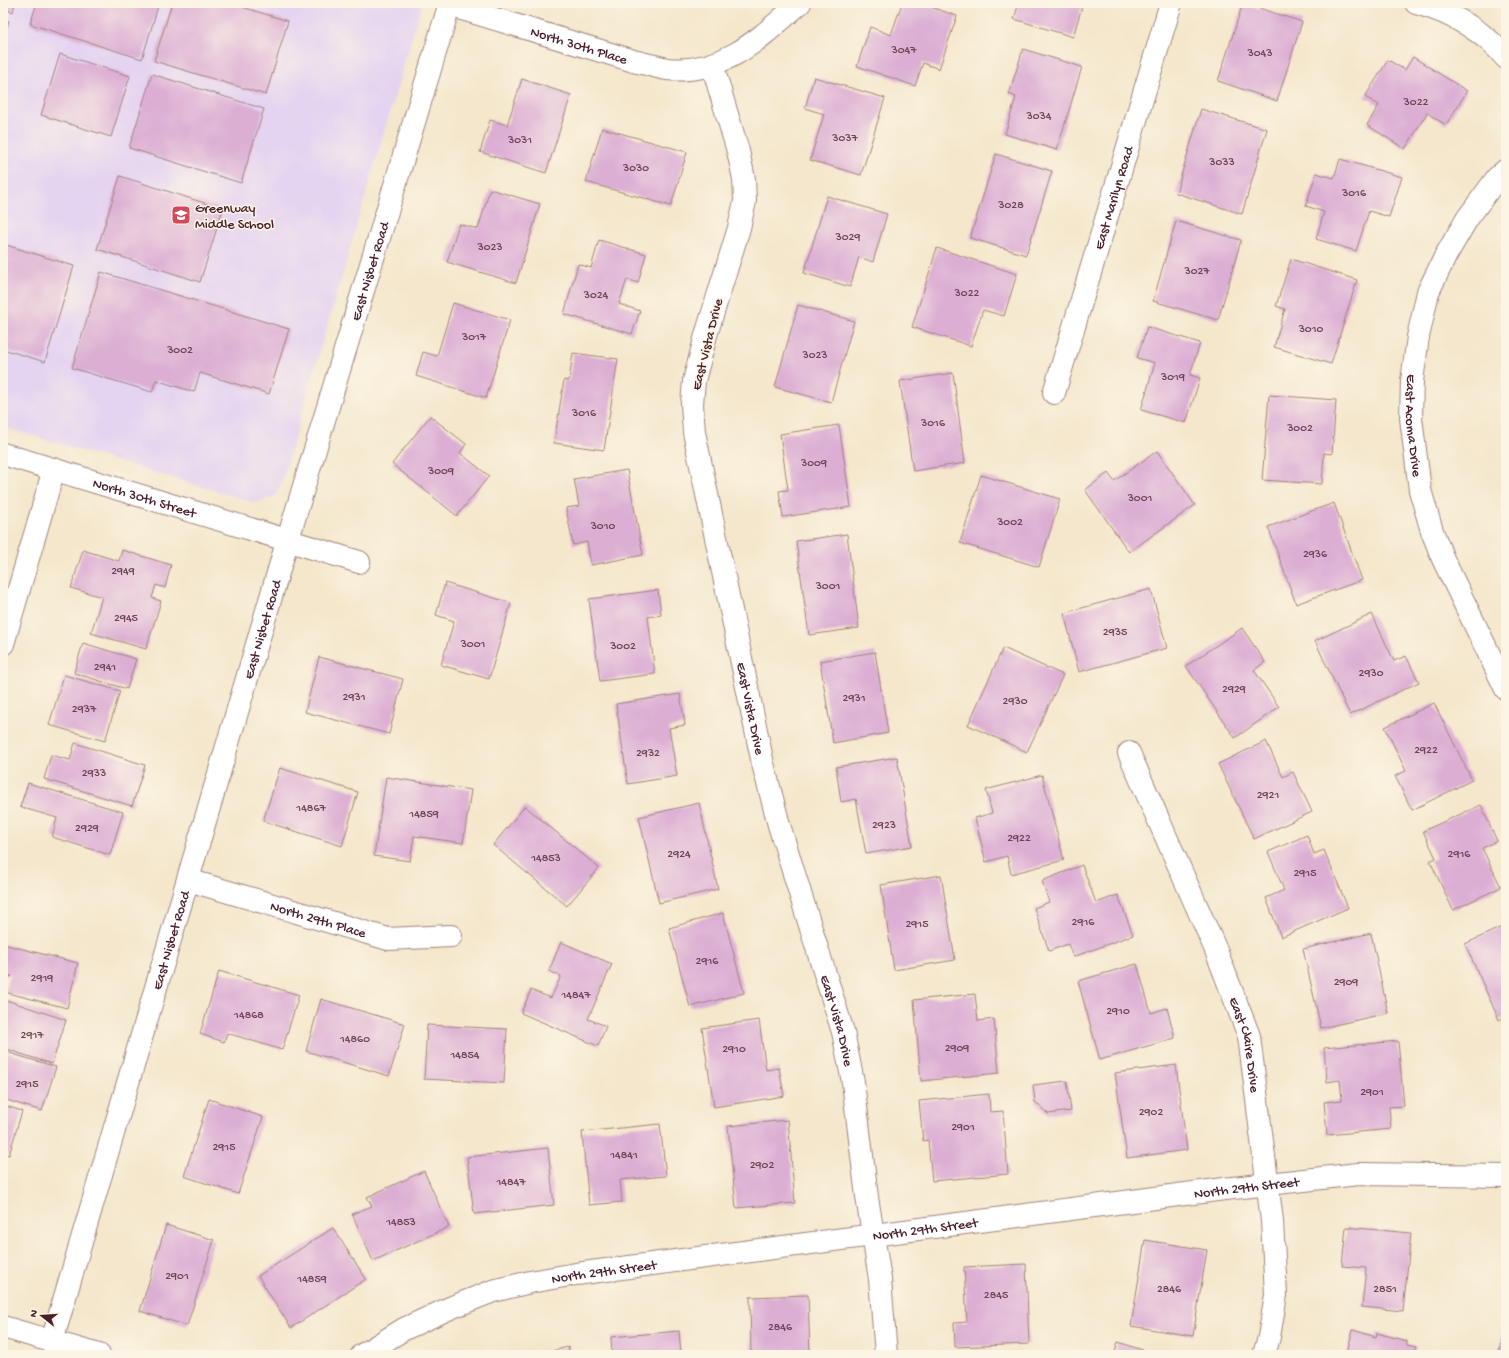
<svg xmlns="http://www.w3.org/2000/svg" width="1509" height="1358" viewBox="0 0 1509 1358" font-family="'Gochi Hand',sans-serif">
<style>
.built{fill:#e4d3f1}
.building{fill:#dcaed4}
.lines{fill:none;stroke-linecap:round;stroke-linejoin:round}
.street-casing{stroke:#9f837c;stroke-width:24}
.secondary-casing{stroke:#9f837c;stroke-width:24}
.street{stroke:#fff;stroke-width:22}
.secondary{stroke:#fff;stroke-width:22}
.labels{text-anchor:middle;stroke-width:3;stroke-linejoin:round;paint-order:stroke}
.number-label{font-size:12px;fill:#6e4355}
.street-label{font-size:14px;fill:#4a1f2b;stroke:#fcf5e5}
.poi-label{font-size:14px;fill:#4a1f2b;stroke:#fcf5e5;text-anchor:start}
</style>
<rect width="100%" height="100%" fill="#fcf5e5"/>
<filter id="ink" filterUnits="userSpaceOnUse"><feTurbulence type="fractalNoise" baseFrequency=".025" numOctaves="2"/><feDisplacementMap in="SourceGraphic" scale="8" xChannelSelector="R" yChannelSelector="G"/><feConvolveMatrix kernelMatrix="1 2 1 2 8 2 1 2 1" color-interpolation-filters="sRGB"/></filter>
<filter id="wash" filterUnits="userSpaceOnUse"><feTurbulence type="fractalNoise" baseFrequency=".012" numOctaves="4" result="noise"/><feDisplacementMap in="SourceGraphic" scale="16" xChannelSelector="R" yChannelSelector="G"/><feGaussianBlur stdDeviation="0.9" result="paint"/><feColorMatrix in="noise" values="0 0 0 0 0 0 0 0 0 0 0 0 0 0 0 0 0 1.4 0 .05"/><feComposite in="paint" operator="in"/></filter>
<g filter="url(#wash)">
<rect width="100%" height="100%" fill="#f4e7cc"/>
<path class="built" d="M3,3H422L280,487L275,496L256,503L3,427Z"/>
<g id="blocks">
<path class="building" d="M3,3H15L13,12L3,9Z
M37,3H159L142,59L30,24Z
M172,3H229L288,21L266,95L154,61Z
M278,3H293L292,8Z
M902,3H919L957,16L939,69L923,63L915,86L857,66L870,27L891,35Z
M1019,3H1083L1073,37L1014,19Z
M1243,3L1302,22L1277,101L1218,81Z
M3,19L9,21L3,39Z
M1023,49L1082,67L1057,150L1005,134L1016,97L1009,94Z
M60,54L130,76L111,137L41,115Z
M1413,57L1467,91L1446,125L1427,113L1405,149L1367,125L1379,105L1365,97L1388,60L1405,70Z
M152,74L264,109L241,183L129,148Z
M814,77L885,98L861,175L810,160L824,114L805,108Z
M522,79L571,95L546,173L480,152L490,120L507,125Z
M1201,109L1267,129L1242,214L1176,193Z
M602,128L687,152L671,206L586,182Z
M996,154L1052,171L1026,255L970,238Z
M1340,159L1402,177L1389,217L1369,211L1356,251L1316,239L1324,212L1306,206L1316,173L1334,178Z
M120,176L223,209L200,282L97,249Z
M490,189L540,204L516,283L447,262L459,224L478,229Z
M827,196L887,214L873,262L859,257L850,287L804,273Z
M1176,221L1241,240L1218,320L1153,301Z
M599,240L646,254L638,283L627,279L619,304L640,311L632,334L564,314L578,264L591,268Z
M3,244L74,266L45,362L3,349Z
M937,248L1017,274L1004,316L983,310L971,346L912,327Z
M1291,259L1357,280L1331,364L1274,347L1285,309L1276,306Z
M101,272L289,329L269,394L200,373L194,392L156,380L152,392L72,368Z
M453,303L510,320L486,398L416,376L423,352L437,356Z
M798,305L854,321L831,402L775,387Z
M1147,327L1200,343L1190,375L1200,378L1186,423L1141,410L1155,363L1137,358Z
M573,353L618,359L604,450L554,443L564,380L569,381Z
M953,373L965,463L913,471L900,381Z
M1269,395L1336,400L1332,454L1324,453L1322,484L1262,480Z
M430,416L466,444L460,453L489,476L457,516L392,464Z
M839,425L851,507L783,517L779,491L788,490L780,434Z
M1157,451L1195,505L1129,552L1085,490L1108,473L1114,481Z
M627,470L643,555L591,565L587,542L573,545L566,508L579,506L574,479Z
M981,475L1060,499L1039,567L960,543Z
M1334,503L1362,580L1296,604L1268,527Z
M847,534L859,628L809,635L796,541Z
M83,550L119,561L122,550L171,565L165,588L156,585L152,598L161,601L146,649L91,633L102,597L71,588Z
M445,583L511,603L489,679L441,665L454,621L436,615Z
M1151,589L1167,648L1079,672L1064,613Z
M658,590L661,615L648,617L655,674L600,681L589,599Z
M1372,614L1394,661L1406,656L1419,682L1350,715L1315,641Z
M1242,628L1265,662L1254,670L1279,707L1235,738L1186,666Z
M83,643L136,659L127,689L74,673Z
M1003,648L1063,675L1027,752L968,725Z
M875,652L888,733L833,743L820,661Z
M319,657L403,679L389,734L305,712Z
M64,675L120,691L105,741L49,725Z
M680,694L685,725L669,728L677,776L628,784L616,704Z
M1434,703L1472,780L1412,810L1395,776L1406,771L1385,727Z
M1266,741L1283,777L1293,772L1312,812L1254,839L1218,764Z
M75,743L145,765L132,806L44,779L51,755L70,760Z
M897,757L912,846L866,854L856,799L841,802L836,767Z
M280,768L358,792L342,846L263,821Z
M1042,775L1064,860L1011,874L1007,856L986,862L975,818L992,813L986,790Z
M386,777L471,790L463,843L414,836L410,861L374,856Z
M28,783L123,812L110,855L52,837L57,818L20,807Z
M699,803L718,889L659,903L639,817Z
M1481,805L1497,841L1482,848L1501,887L1453,910L1430,861L1436,858L1423,831Z
M525,806L599,868L567,906L493,845Z
M1307,835L1314,854L1324,850L1348,908L1281,937L1266,898L1284,890L1268,852Z
M1082,865L1096,903L1118,895L1133,935L1073,957L1068,944L1049,951L1034,908L1049,902L1042,881Z
M941,875L955,960L894,970L881,885Z
M723,913L744,993L690,1007L669,928Z
M1506,925V1016L1499,1020L1465,944Z
M1371,933L1388,1013L1321,1028L1303,949Z
M561,942L612,964L588,1019L606,1026L598,1046L521,1013L531,990L551,998L561,976L549,971Z
M3,944L78,963L67,1008L8,993L6,989L8,978L12,976L3,974Z
M1137,964L1151,1013L1167,1008L1175,1038L1100,1060L1078,981Z
M219,971L299,995L282,1050L227,1033L224,1042L200,1034Z
M975,994L978,1021L994,1019L999,1073L921,1081L914,1000Z
M321,999L405,1024L389,1076L306,1051Z
M9,1001L66,1020L52,1064L3,1048V1009L5,1003Z
M759,1020L766,1070L779,1068L784,1096L714,1107L702,1028Z
M427,1025L507,1029L504,1083L424,1079Z
M1398,1041L1404,1106L1389,1107L1391,1129L1327,1135L1324,1102L1342,1100L1340,1080L1327,1082L1324,1048Z
M3,1051L56,1067L42,1111L3,1099Z
M1176,1065L1187,1150L1127,1158L1115,1073Z
M1067,1081L1071,1111L1048,1114L1035,1102L1033,1085Z
M989,1094L990,1112L1003,1111L1008,1174L932,1181L928,1140L923,1141L919,1101Z
M209,1099L263,1117L238,1194L184,1176Z
M3,1105L22,1111L9,1155L3,1153Z
M788,1120L795,1203L736,1208L728,1126Z
M660,1124L666,1176L620,1180L622,1202L589,1205L582,1132Z
M548,1148L554,1205L474,1214L467,1157Z
M424,1171L449,1227L373,1261L352,1214L372,1206L367,1197Z
M166,1225L214,1240L187,1326L140,1311Z
M1346,1227L1411,1233L1403,1311L1362,1307L1366,1268L1342,1266Z
M333,1228L366,1279L291,1328L258,1276Z
M1145,1240L1207,1250L1193,1336L1131,1326Z
M1026,1264L1029,1344L955,1347L954,1323L967,1322L964,1267Z
M808,1295L810,1355H751L750,1297Z
M1506,1329V1355H1498Z
M1353,1330L1376,1337L1377,1333L1407,1341V1345L1416,1347L1414,1355H1346Z
M679,1331L681,1355H612L611,1337Z
M1118,1342L1158,1355H1114Z
M568,1347L570,1355H540V1354Z"/>
</g>
</g>
<g filter="url(#ink)">
<use href="#blocks" fill-opacity="0" stroke="#9f837c" stroke-width="1"/>
<g class="lines">
<g class="street-casing">
<g id="street">
<path d="M1416,3C1451,13 1483,30 1506,58"/>
<path id="s1" d="M449,5L637,62C647,64 657,67 667,69C724,75 761,37 800,3"/>
<path id="s2" d="M712,64L738,151L744,179L745,201L739,228L706,335L694,381L692,404L694,432L763,764L779,825L843,1032L853,1082L867,1197L880,1279L886,1355"/>
<path id="s3" d="M1506,170L1497,178L1467,219L1446,255L1428,292L1418,337L1412,381L1411,418L1420,490L1432,531L1443,559L1506,689"/>
<path id="s4" d="M1054,393L1171,3"/>
<path id="s5" d="M3,454L359,562"/>
<path d="M3,644L54,469"/>
<path id="s6" d="M1129,753L1215,948L1249,1036L1272,1221L1276,1295L1269,1337L1264,1355"/>
<path id="s7" d="M188,880L388,939L451,936"/>
<path id="s8" d="M52,1341L288,539L450,3"/>
<path id="s9" d="M362,1355L404,1329L450,1308L493,1291L530,1282L576,1274L1224,1189L1358,1174L1506,1176"/>
</g>
</g>
<g class="secondary-casing">
<path id="secondary" d="M3,1327L99,1355"/>
</g>
<use href="#street" class="street"/>
<use href="#secondary" class="secondary"/>
</g>
</g>
<defs>
<g id="school-square" transform="scale(1)"><rect x="-9" y="-9" width="18" height="18" rx="4" fill="#d1495b" stroke="#fcf5e5"/><path d="M0-5L7-2L0 1L-7-2ZM-4 1L0 2.5L4 1V4Q0 6-4 4Z" fill="#fff"/></g>
</defs>
<g fill-rule="evenodd">
<use href="#school-square" x="181" y="215"/>
</g>
<g class="labels">
<g class="number-label">
<text x="904" y="53">3047</text>
<text x="1260" y="56">3043</text>
<text x="1416" y="105">3022</text>
<text x="1039" y="119">3034</text>
<text x="845" y="141">3037</text>
<text x="520" y="143">3031</text>
<text x="1222" y="165">3033</text>
<text x="636" y="171">3030</text>
<text x="1354" y="196">3016</text>
<text x="1011" y="208">3028</text>
<text x="848" y="240">3029</text>
<text x="490" y="250">3023</text>
<text x="1197" y="274">3027</text>
<text x="967" y="296">3022</text>
<text x="596" y="298">3024</text>
<text x="1311" y="332">3010</text>
<text x="474" y="340">3017</text>
<text x="180" y="353">3002</text>
<text x="815" y="358">3023</text>
<text x="1173" y="380">3019</text>
<text x="584" y="416">3016</text>
<text x="933" y="426">3016</text>
<text x="1300" y="431">3002</text>
<text x="814" y="466">3009</text>
<text x="441" y="474">3009</text>
<text x="1140" y="501">3001</text>
<text x="1010" y="525">3002</text>
<text x="603" y="529">3010</text>
<text x="1315" y="557">2936</text>
<text x="123" y="574">2949</text>
<text x="828" y="589">3001</text>
<text x="126" y="621">2945</text>
<text x="1115" y="635">2935</text>
<text x="473" y="647">3001</text>
<text x="623" y="649">3002</text>
<text x="105" y="670">2941</text>
<text x="1371" y="676">2930</text>
<text x="1234" y="692">2929</text>
<text x="354" y="700">2931</text>
<text x="854" y="701">2931</text>
<text x="1015" y="704">2930</text>
<text x="84" y="712">2937</text>
<text x="1426" y="753">2922</text>
<text x="648" y="756">2932</text>
<text x="94" y="776">2933</text>
<text x="1268" y="798">2921</text>
<text x="311" y="811">14867</text>
<text x="424" y="817">14859</text>
<text x="884" y="828">2923</text>
<text x="87" y="831">2929</text>
<text x="1019" y="841">2922</text>
<text x="679" y="857">2924</text>
<text x="1459" y="857">2916</text>
<text x="546" y="861">14853</text>
<text x="1305" y="876">2915</text>
<text x="1083" y="925">2916</text>
<text x="917" y="927">2915</text>
<text x="707" y="964">2916</text>
<text x="42" y="981">2919</text>
<text x="1346" y="985">2909</text>
<text x="576" y="998">14847</text>
<text x="1118" y="1014">2910</text>
<text x="249" y="1018">14868</text>
<text x="32" y="1038">2917</text>
<text x="355" y="1042">14860</text>
<text x="957" y="1051">2909</text>
<text x="734" y="1052">2910</text>
<text x="465" y="1058">14854</text>
<text x="27" y="1087">2915</text>
<text x="1372" y="1095">2901</text>
<text x="1151" y="1115">2902</text>
<text x="963" y="1130">2901</text>
<text x="224" y="1150">2915</text>
<text x="624" y="1158">14841</text>
<text x="762" y="1168">2902</text>
<text x="511" y="1185">14847</text>
<text x="401" y="1225">14853</text>
<text x="177" y="1279">2901</text>
<text x="312" y="1282">14859</text>
<text x="1169" y="1292">2846</text>
<text x="1385" y="1292">2851</text>
<text x="996" y="1298">2845</text>
<text x="780" y="1330">2846</text>
</g>
<g class="street-label">
<text dy="5" stroke="none"><textPath href="#s1" startOffset="136">North 30th Place</textPath></text>
<text dy="5" stroke="none"><textPath href="#s4" startOffset="204">East Marilyn Road</textPath></text>
<text dy="5" stroke="none"><textPath href="#s8" startOffset="1116">East Nisbet Road</textPath></text>
<text transform="translate(706 344) rotate(-76)" y="5">East Vista Drive</text>
<text dy="5" stroke="none"><textPath href="#s3" startOffset="281">East Acoma Drive</textPath></text>
<text dy="5" stroke="none"><textPath href="#s5" startOffset="148">North 30th Street</textPath></text>
<text dy="5" stroke="none"><textPath href="#s8" startOffset="742">East Nisbet Road</textPath></text>
<text dy="5" stroke="none"><textPath href="#s2" startOffset="662">East Vista Drive</textPath></text>
<text dy="5" stroke="none"><textPath href="#s7" startOffset="136">North 29th Place</textPath></text>
<text dy="5" stroke="none"><textPath href="#s8" startOffset="418">East Nisbet Road</textPath></text>
<text dy="5" stroke="none"><textPath href="#s2" startOffset="986">East Vista Drive</textPath></text>
<text dy="5" stroke="none"><textPath href="#s6" startOffset="315">East Claire Drive</textPath></text>
<text dy="5" stroke="none"><textPath href="#s9" startOffset="907">North 29th Street</textPath></text>
<text dy="5" stroke="none"><textPath href="#s9" startOffset="583">North 29th Street</textPath></text>
<text dy="5" stroke="none"><textPath href="#s9" startOffset="259">North 29th Street</textPath></text>
</g>
<g class="poi-label">
<text x="195" y="212">Greenway<tspan x="195" dy="16">Middle School</tspan></text>
</g>
</g>
<rect width="1509" height="1358" fill="none" stroke="#fcf5e5" stroke-width="16"/>
<g transform="translate(42 1316) rotate(287)" stroke="#fcf5e5" stroke-width="3" paint-order="stroke">
<path d="M0-3L7 15L0 10L-7 15Z" fill="#4a1f2b"/>
<text y="-6" font-size="11" font-weight="bold" text-anchor="middle" fill="#4a1f2b">N</text>
</g>
</svg>
